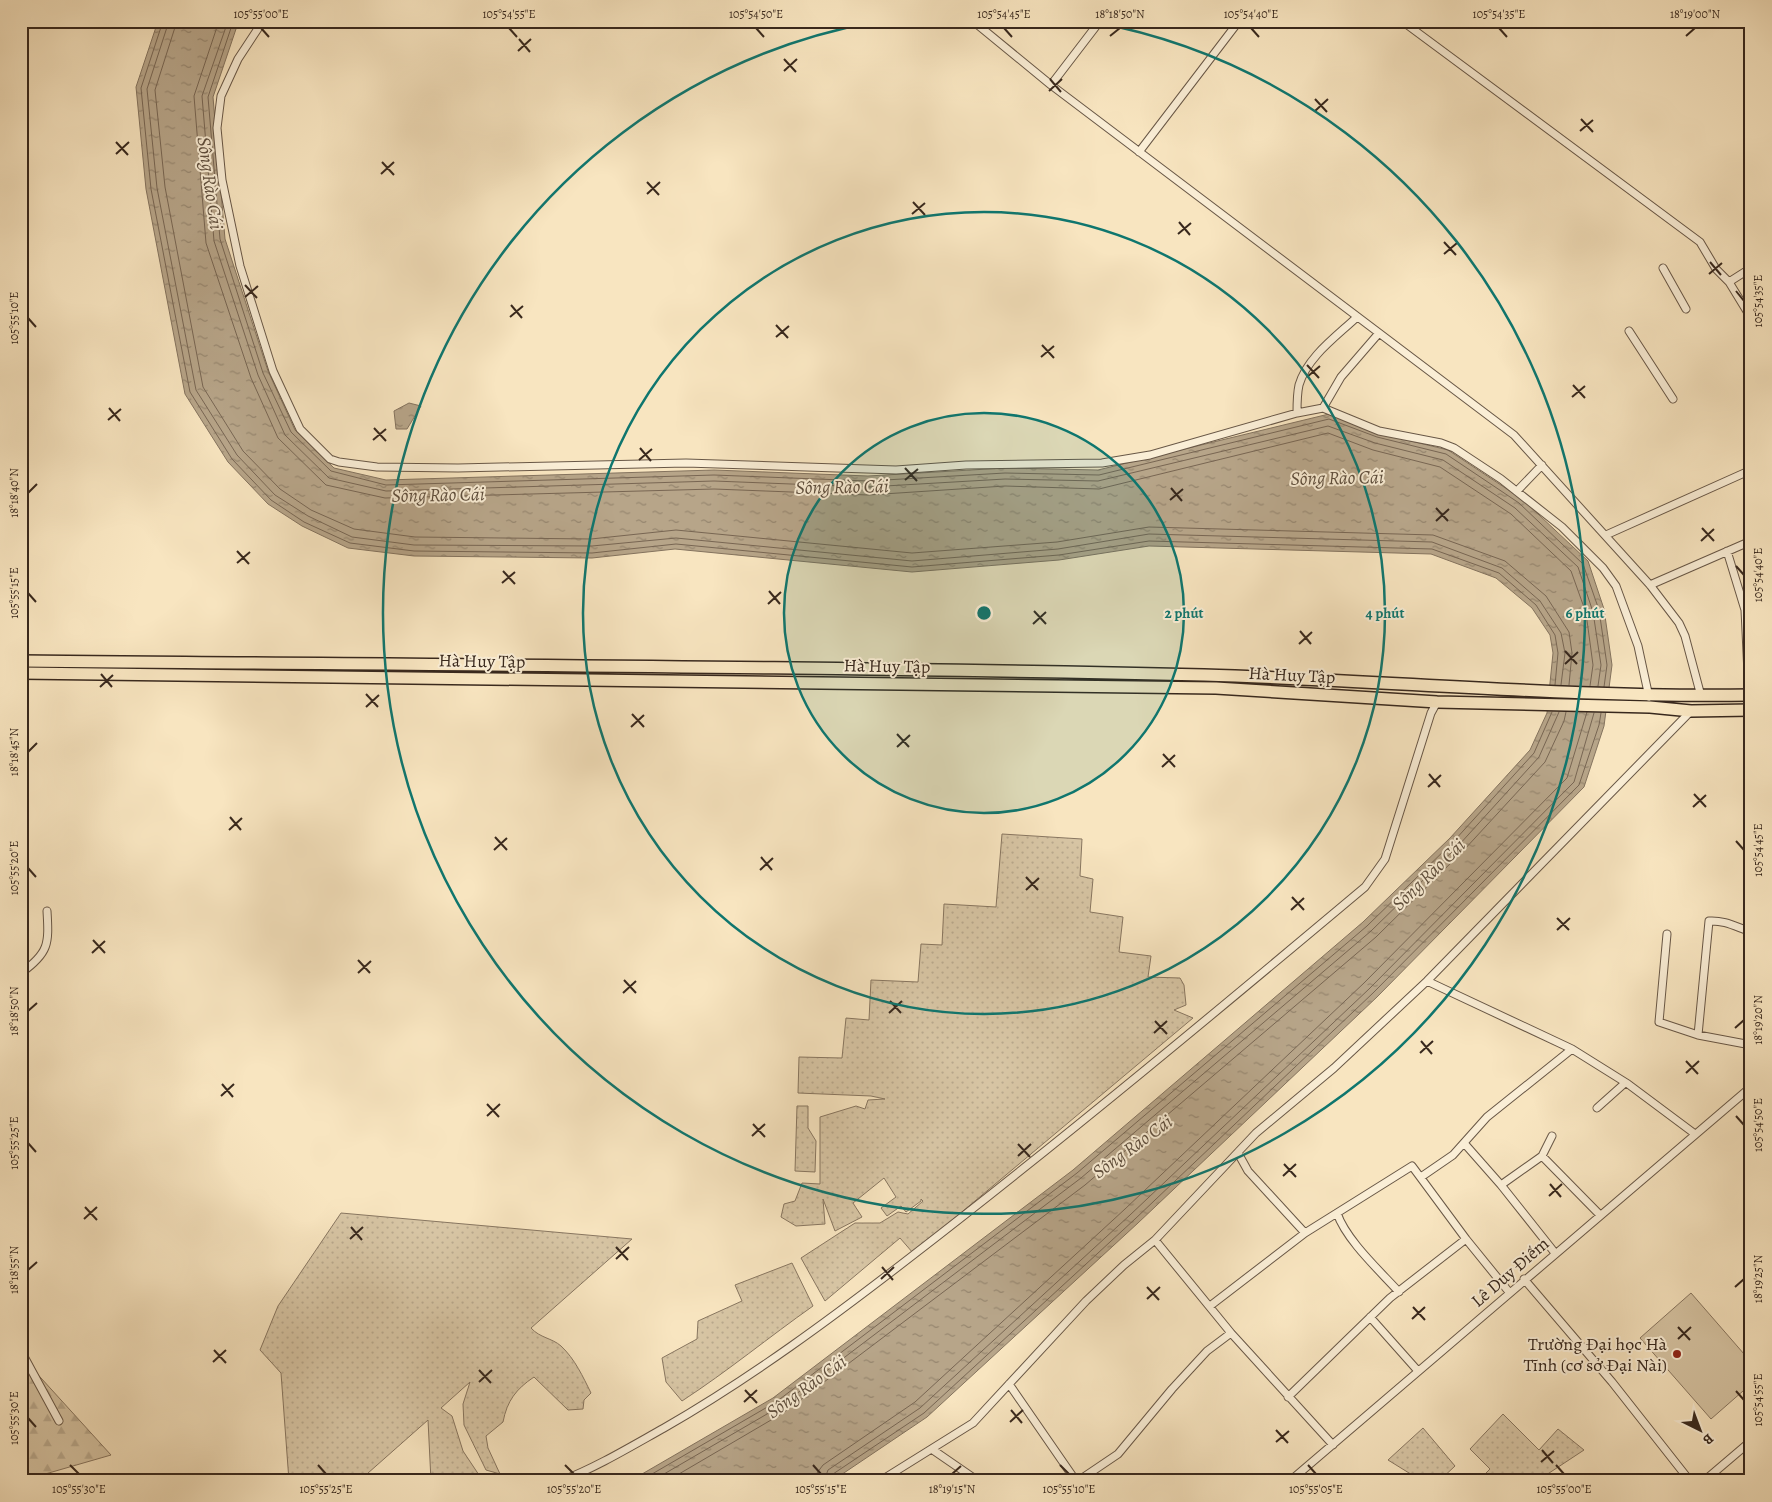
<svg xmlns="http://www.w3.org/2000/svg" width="1772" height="1502" viewBox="0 0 1772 1502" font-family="Alegreya,serif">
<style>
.grass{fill:url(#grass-dots);stroke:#887660}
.forest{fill:url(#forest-firs);stroke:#887660}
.pitch{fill:#d7c5a4;stroke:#887660}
.water{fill:url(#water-ripples);stroke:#84735e}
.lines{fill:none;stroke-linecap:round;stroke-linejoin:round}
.shore{stroke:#786653;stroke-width:1}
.minor-casing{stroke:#685746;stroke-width:9}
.primary-casing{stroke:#38281d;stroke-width:14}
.minor{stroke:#faeed6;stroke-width:7}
.primary{stroke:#f8e5c0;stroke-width:11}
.ticks{fill:none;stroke:#38281d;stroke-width:2}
.ring{fill:none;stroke:#0f766e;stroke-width:2.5}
.poi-dot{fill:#8f2418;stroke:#faeed6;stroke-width:2}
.labels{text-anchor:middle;stroke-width:4;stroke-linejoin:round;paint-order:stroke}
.street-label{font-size:18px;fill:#38281d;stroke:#faeed6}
.poi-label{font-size:18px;fill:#38281d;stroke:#faeed6;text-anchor:end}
.water-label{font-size:19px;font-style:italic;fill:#5e4e3d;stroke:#faeed6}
.centre{fill:#0f766e;stroke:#faeed6;stroke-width:2.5}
.ring-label{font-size:15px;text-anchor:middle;font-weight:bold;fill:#0f766e;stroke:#faeed6;stroke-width:4;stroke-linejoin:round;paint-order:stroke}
.neatline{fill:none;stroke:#38281d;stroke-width:2}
.ticks-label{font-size:12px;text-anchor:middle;fill:#38281d}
</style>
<defs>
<pattern id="grass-dots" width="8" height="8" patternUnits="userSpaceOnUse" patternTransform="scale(1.25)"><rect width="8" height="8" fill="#d7c5a4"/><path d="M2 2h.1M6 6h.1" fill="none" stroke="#b9a98d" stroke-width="1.8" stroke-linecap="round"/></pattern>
<pattern id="forest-firs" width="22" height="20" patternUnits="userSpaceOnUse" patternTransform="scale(1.25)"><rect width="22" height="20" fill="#d7c5a4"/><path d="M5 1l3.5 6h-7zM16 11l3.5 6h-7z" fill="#b9a98d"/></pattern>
<pattern id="water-ripples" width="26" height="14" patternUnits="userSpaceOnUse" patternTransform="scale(1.25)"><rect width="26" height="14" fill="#b7a589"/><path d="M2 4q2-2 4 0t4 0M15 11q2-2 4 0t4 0" fill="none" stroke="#96866f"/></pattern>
</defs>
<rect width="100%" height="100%" fill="#f8e5c0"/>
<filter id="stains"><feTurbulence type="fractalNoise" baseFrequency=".004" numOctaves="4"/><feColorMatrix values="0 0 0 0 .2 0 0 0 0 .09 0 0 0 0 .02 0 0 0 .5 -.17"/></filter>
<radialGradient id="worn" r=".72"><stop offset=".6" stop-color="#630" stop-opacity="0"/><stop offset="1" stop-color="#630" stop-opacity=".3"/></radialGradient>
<path class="grass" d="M1002,834L1082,839L1080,876L1093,879L1090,912L1123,917L1119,952L1151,956L1148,977L1180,978L1184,985L1186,1005L1174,1010L1193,1018L913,1253L900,1238L825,1301L801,1258L855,1223H880L898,1212L908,1214L923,1201L921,1199V1201L906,1212L901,1206L887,1216L881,1208L896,1197L884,1178L853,1203L862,1217L835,1231L823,1199L825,1224L796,1226L781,1217L784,1204L795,1201L802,1183L820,1184V1117L856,1106L865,1109L868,1100L885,1099L871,1096L798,1093L799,1057L842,1058L846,1018L869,1020L871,980L918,982L921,944L942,945L944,904L996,907Z
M797,1106H808V1128L816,1141L815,1172L795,1171Z
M341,1213L632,1239L531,1328C540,1338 552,1338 561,1346C575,1359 583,1377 591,1393L584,1400L583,1409L568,1410L534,1377C516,1389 507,1401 503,1422L486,1436L488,1448L500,1474L486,1470L464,1425L463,1404L470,1382L441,1408L452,1416L463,1451L483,1481H431L428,1420L359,1481H289L281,1373L260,1350L278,1306Z
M792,1263L813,1306C769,1337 728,1371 682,1401L666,1382L662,1358L697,1339L698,1321L742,1301L735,1285Z
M1503,1414L1539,1450L1558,1429L1584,1450L1537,1481H1478L1490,1469L1470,1449Z
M1423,1428L1455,1466L1439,1481H1422L1388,1460Z"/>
<path class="forest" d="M21,1356L111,1455L21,1481Z"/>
<path class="pitch" d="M1691,1293L1751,1362V1384L1711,1419L1640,1338Z"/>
<path class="water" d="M158,21H242L236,29L213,97L225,239L268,371L295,430L334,468L386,480L714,470L868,476L1005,468L1098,470L1329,414L1378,433L1448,450L1522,499L1588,561L1604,609L1612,665L1604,726L1584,787L1377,997L1138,1223L927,1417L832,1481H630L773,1398L1073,1170L1363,922L1450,838L1530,750L1547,713L1553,653L1550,635L1532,608L1496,578L1431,554L1149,546L1059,560L912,572L675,549L592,558L414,556L348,548L302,526L268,504L228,462L185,394L146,189L136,87Z
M409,403L421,406L407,429H396L394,411Z"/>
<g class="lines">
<path class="shore" d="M163,21L141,88L151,189L190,392L232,459L271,500L304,522L350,543L414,551L592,553L676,544L912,567L1059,555L1149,541L1432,549L1499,573L1536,605L1555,635L1558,653L1555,685
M169,21L147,89L157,188L196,390L237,455L275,495L308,516L352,537L414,545L592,546L676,538L912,561L1058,549L1149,534L1432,542L1502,568L1540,601L1561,633L1565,653L1561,685
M177,21L155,90L165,187L203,387L243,451L280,489L311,510L354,529L415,537L591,539L676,530L912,553L1057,542L1149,527L1433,535L1505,561L1546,596L1569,632L1572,653L1569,685
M219,21L194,96L206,243L251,378L278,438L326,485L385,498L714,489L868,495L1005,486L1099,489L1328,433L1373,450L1440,467L1511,514L1571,571L1586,613L1593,665L1590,686
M228,21L202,96L214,241L258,375L285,435L329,478L386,491L714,481L868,487L1005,479L1098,481L1328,426L1375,443L1443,460L1515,508L1578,567L1593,612L1601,665L1598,686
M236,21L231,28L208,97L220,239L263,373L291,432L331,471L386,485L714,475L868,481L1005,473L1099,475L1329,419L1377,437L1446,454L1519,503L1583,564L1599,610L1607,665L1604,687
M640,1481L776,1402L1077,1173L1367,926L1454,841L1534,753L1552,712
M652,1481L779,1407L1081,1178L1371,931L1458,846L1539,757L1559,712
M667,1481L783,1413L1085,1185L1376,937L1463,851L1545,762L1564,721L1566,712
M816,1481L817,1473L823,1465L915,1402L1125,1209L1364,983L1567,778L1587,712
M824,1481L828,1470L920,1408L1130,1215L1369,989L1574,782L1594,713
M830,1481L833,1474L924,1413L1135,1219L1373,993L1579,785L1599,725L1601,713"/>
<g class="minor-casing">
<path id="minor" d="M263,21L238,59L221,96L217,128L222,180L240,266L273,371L300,429L330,459L339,462L377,467L458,468L686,463L896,470L966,465L1102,463L1150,455L1297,413L1323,408L1379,431L1441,443L1454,448L1501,479L1562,527L1603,568L1616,586L1638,646L1649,697
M973,21L1051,85
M1100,21L1051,85L1514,435L1650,585L1679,623L1685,636L1701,696
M1402,21L1700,242L1716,269L1729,282L1751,318
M1139,152L1239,21
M1663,268L1686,309
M1729,282L1751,268
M1629,331L1673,399
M1323,408L1341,377L1379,333
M1297,413C1297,404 1297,394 1299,385C1307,357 1337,336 1357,317
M1517,491L1542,465
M1606,535L1751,470
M1727,551L1745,610L1749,695
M1650,585L1751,541
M1751,932C1736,927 1725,920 1709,921L1698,1035L1751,1045
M1667,934L1659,1022L1698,1035
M21,973C49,953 49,944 47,911
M1427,981L1572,1049L1628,1084L1695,1134
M1597,1108L1625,1083
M1464,1143L1501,1185L1555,1253
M1238,1153L1248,1171L1305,1233
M1542,1156L1600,1215
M1421,1177L1453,1155L1487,1117L1572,1049
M1501,1185L1542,1156L1552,1136
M1337,1213C1346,1240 1380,1271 1399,1292
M1155,1240L1256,1133L1334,1068L1427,981L1691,711
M1524,1279L1612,1382L1690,1481
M1210,1306L1305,1233L1412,1166L1466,1239
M1370,1317L1418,1371
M21,1351L59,1421
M1009,1384L1076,1481
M1288,1397L1390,1298L1466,1239L1509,1292
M933,1450L978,1481
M561,1481C597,1467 630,1447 664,1428C751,1378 832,1318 912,1256C1066,1137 1216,1012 1365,887L1385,859L1431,713L1437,702
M880,1481L973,1423L1086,1301L1124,1265L1155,1240L1231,1333L1333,1445
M1078,1481L1118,1454L1172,1389L1207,1351L1231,1333
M1290,1481L1751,1087
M1704,1481L1751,1441"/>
</g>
<g class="primary-casing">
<path id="primary" d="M21,661C415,665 810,666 1204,675C1386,680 1568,698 1751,695
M21,673L1216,688L1437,702L1650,707L1691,711L1751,710"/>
</g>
<use href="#minor" class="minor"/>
<use href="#primary" class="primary"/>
</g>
<path class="ticks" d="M261,28L269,37M509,28L517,37M756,28L764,37M1004,28L1012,37M1251,28L1259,37M1499,28L1507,37M1110,36L1120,28M1686,36L1695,28M519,39L530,52M518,51L531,39M784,59L796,72M784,71L797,59M1050,79L1061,92M1049,91L1062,79M1315,99L1327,112M1315,111L1328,99M1581,119L1593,132M1580,131L1593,120M116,142L128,155M116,154L129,142M382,162L394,175M381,174L394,162M647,182L659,195M647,194L660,182M913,202L925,215M912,214L925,203M1179,222L1190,235M1178,234L1191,223M1444,242L1456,255M1444,254L1457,243M1710,262L1721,275M1709,274L1722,263M245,285L257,298M1736,291L1744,301M245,297L258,286M511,305L522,318M510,317L523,306M28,318L36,327M776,325L788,338M776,337L789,326M1042,345L1054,358M1041,357L1054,346M1307,365L1319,378M1307,377L1320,366M1573,385L1585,398M1572,397L1585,386M109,408L120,421M108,420L121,409M374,428L386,441M373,440L386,429M640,448L651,461M639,460L652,449M905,468L917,481M905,480L918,469M1171,488L1182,501M28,493L37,484M1170,500L1183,489M1436,508L1448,521M1436,521L1449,509M1702,528L1714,541M1701,541L1714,529M237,551L249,564M237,563L250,552M1736,566L1744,575M503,571L515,584M502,583L515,572M769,591L780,604M28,593L36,602M768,604L781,592M1034,611L1046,624M1033,624L1046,612M1300,631L1311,644M1299,644L1312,632M1565,651L1577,664M1565,664L1578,652M101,674L112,687M100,687L113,675M366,694L378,707M366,707L379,695M632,714L644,727M631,727L644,715M897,734L909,747M897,747L910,735M28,752L37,743M1163,754L1175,767M1162,767L1175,755M1429,774L1440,787M1428,787L1441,775M1694,794L1706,807M1693,807L1706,795M230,817L241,830M229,830L242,818M495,837L507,850M1736,841L1744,850M494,850L507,838M761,857L772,870M28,868L36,877M760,870L773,858M1026,877L1038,890M1026,890L1039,878M1292,897L1304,910M1291,910L1304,898M1557,918L1569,930M1557,930L1570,918M93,940L105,953M92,953L105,941M358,960L370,973M358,973L371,961M624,980L636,993M623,993L636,981M890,1001L901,1013M28,1011L37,1003M889,1013L902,1001M1155,1021L1167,1034M1735,1028L1744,1020M1154,1033L1167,1021M1421,1041L1432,1054M1420,1053L1433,1041M1686,1061L1698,1074M1686,1073L1699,1061M222,1084L233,1097M221,1096L234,1084M487,1104L499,1117M487,1116L500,1104M1736,1116L1744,1125M753,1124L765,1137M752,1136L765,1124M28,1143L36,1152M1018,1144L1030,1157M1018,1156L1031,1144M1284,1164L1296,1177M1283,1176L1296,1164M1550,1184L1561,1197M1549,1196L1562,1184M85,1207L97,1220M84,1219L97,1207M351,1227L362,1240M350,1239L363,1227M616,1247L628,1260M616,1259L629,1247M882,1267L893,1280M28,1270L37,1262M881,1279L894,1267M1147,1287L1159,1300M1735,1287L1744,1279M1147,1299L1160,1287M1413,1307L1425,1320M1412,1319L1425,1307M1678,1327L1690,1340M1678,1339L1691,1327M214,1350L226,1363M213,1362L226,1350M479,1370L491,1383M479,1382L492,1370M745,1390L757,1403M1736,1391L1744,1400M744,1402L757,1390M1011,1410L1022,1423M28,1418L36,1427M1010,1422L1023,1410M1276,1430L1288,1443M1276,1442L1289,1431M1542,1450L1553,1463M1541,1462L1554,1451M70,1465L79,1474M318,1465L326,1474M565,1465L574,1474M813,1465L821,1474M1060,1465L1069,1474M1308,1465L1316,1474M1556,1465L1564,1474M952,1474L961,1466"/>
<circle cx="984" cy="613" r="200" fill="#0f766e" fill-opacity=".12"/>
<g class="ring">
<circle cx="984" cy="613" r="200"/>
<circle cx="984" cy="613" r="401"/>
<path d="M1094 22A601 601 0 1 1 874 22"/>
</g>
<circle class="poi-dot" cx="1677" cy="1354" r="5"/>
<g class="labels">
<g class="street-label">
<text transform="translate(482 661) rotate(1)" y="6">Hà Huy Tập</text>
<text transform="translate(887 666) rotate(1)" y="6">Hà Huy Tập</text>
<text transform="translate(1292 675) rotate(3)" y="6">Hà Huy Tập</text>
<text transform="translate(1510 1272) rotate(-41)" y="6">Lê Duy Điếm</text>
</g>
<g class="poi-label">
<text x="1667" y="1350">Trường Đại học Hà<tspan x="1667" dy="21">Tĩnh (cơ sở Đại Nài)</tspan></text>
</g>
<g class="water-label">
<text transform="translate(211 183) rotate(82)" y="7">Sông Rào Cái</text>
<text transform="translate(1337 477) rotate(-1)" y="7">Sông Rào Cái</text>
<text transform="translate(842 486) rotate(-1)" y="7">Sông Rào Cái</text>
<text transform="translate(438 494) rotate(-1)" y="7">Sông Rào Cái</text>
<text transform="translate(1428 874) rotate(-44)" y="7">Sông Rào Cái</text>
<text transform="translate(1132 1146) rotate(-36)" y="7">Sông Rào Cái</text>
<text transform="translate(806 1386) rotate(-36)" y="7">Sông Rào Cái</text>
</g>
</g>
<circle cx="984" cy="613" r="8" class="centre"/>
<g class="ring-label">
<text x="1184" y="618">2 phút</text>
<text x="1385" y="618">4 phút</text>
<text x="1585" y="618">6 phút</text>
</g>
<rect width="1772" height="1502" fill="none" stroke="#f8e5c0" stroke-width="55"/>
<g transform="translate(1700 1430) rotate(138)" stroke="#faeed6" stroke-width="4" paint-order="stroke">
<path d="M0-4L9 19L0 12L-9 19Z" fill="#38281d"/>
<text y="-8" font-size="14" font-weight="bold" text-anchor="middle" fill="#38281d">B</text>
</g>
<rect x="28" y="28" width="1716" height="1446" class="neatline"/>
<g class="ticks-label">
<text x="261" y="18">105°55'00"E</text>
<text x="509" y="18">105°54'55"E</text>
<text x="756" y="18">105°54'50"E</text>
<text x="1004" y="18">105°54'45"E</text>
<text x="1120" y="18">18°18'50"N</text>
<text x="1251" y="18">105°54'40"E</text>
<text x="1499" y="18">105°54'35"E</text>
<text x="1695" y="18">18°19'00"N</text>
<text transform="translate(1758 301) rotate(-90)" y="4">105°54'35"E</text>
<text transform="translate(14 318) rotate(-90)" y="4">105°55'10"E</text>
<text transform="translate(14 493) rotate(-90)" y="4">18°18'40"N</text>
<text transform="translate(1758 575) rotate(-90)" y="4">105°54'40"E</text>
<text transform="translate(14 593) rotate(-90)" y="4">105°55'15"E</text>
<text transform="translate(14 752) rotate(-90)" y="4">18°18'45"N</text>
<text transform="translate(1758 850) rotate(-90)" y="4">105°54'45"E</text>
<text transform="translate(14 868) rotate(-90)" y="4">105°55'20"E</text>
<text transform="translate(14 1011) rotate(-90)" y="4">18°18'50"N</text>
<text transform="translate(1758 1020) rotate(-90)" y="4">18°19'20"N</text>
<text transform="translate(1758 1125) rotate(-90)" y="4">105°54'50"E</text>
<text transform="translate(14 1143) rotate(-90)" y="4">105°55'25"E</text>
<text transform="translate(14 1270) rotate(-90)" y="4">18°18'55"N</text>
<text transform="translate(1758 1279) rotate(-90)" y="4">18°19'25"N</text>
<text transform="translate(1758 1400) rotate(-90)" y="4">105°54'55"E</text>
<text transform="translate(14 1418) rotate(-90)" y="4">105°55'30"E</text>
<text x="79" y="1493">105°55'30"E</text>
<text x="326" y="1493">105°55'25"E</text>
<text x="574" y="1493">105°55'20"E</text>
<text x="821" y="1493">105°55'15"E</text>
<text x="952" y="1493">18°19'15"N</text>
<text x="1069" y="1493">105°55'10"E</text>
<text x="1316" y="1493">105°55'05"E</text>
<text x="1564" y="1493">105°55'00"E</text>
</g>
<rect width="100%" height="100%" filter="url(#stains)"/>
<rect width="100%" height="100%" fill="url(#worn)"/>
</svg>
